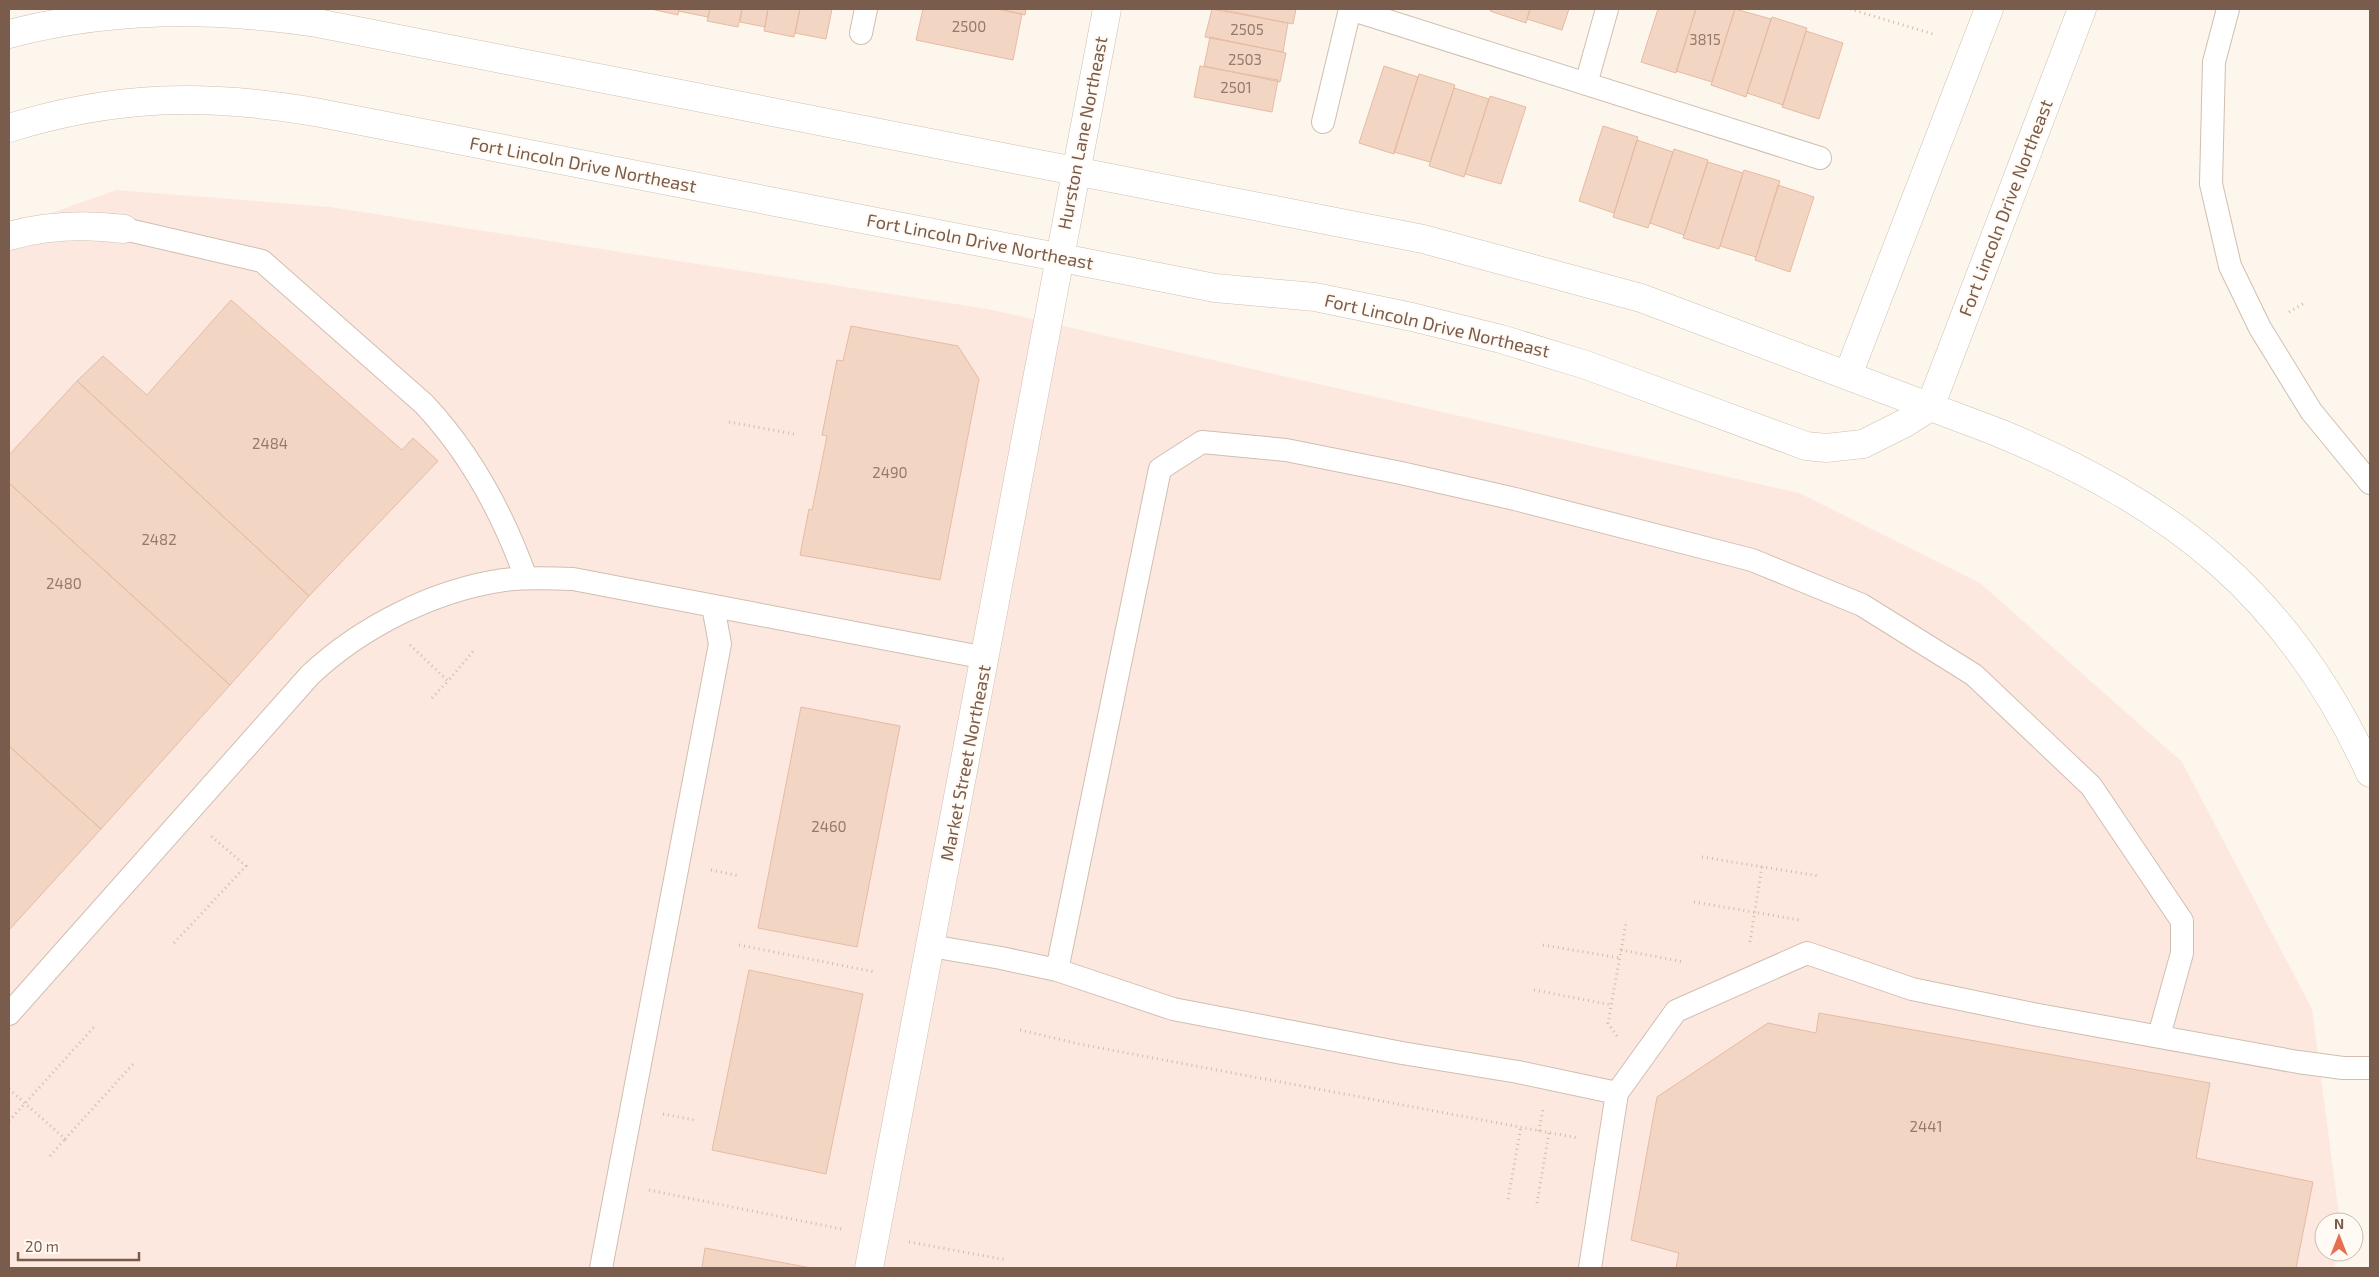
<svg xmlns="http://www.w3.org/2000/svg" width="2379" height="1277" viewBox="0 0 2379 1277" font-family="'Exo 2',sans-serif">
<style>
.commercial{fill:#fde8e0}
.building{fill:#f3d5c3;stroke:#e6bba3}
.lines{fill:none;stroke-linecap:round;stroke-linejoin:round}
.service-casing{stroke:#d1beb0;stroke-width:24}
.minor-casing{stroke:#d1beb0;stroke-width:29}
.tertiary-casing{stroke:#d1beb0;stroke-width:29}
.path{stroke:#d9b8a5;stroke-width:3;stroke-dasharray:1 4;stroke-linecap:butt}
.service{stroke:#fff;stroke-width:22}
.minor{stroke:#fff;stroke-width:28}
.tertiary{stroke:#fff;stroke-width:28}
.labels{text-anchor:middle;stroke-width:4;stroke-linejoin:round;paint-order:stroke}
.number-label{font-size:15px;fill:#987a6a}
.street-label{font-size:18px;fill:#7a5c4d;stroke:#fffaf3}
</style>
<rect width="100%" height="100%" fill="#fdf6ec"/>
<path class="commercial" d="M116,190L330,207L988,309L1799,493L1980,583L2182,762L2312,1009L2340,1222H2324V1252H2337L2334,1268H9V228Z"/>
<path class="building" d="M651,9H679L678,15Z
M679,9H710L708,17L678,11Z
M710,9H742L738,27L707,21Z
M742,9H768L765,27L740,22Z
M768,9H800L794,37L764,31Z
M800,9H832L826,39L795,33Z
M923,9H998L1022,14L1013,60L916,40Z
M998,9H1026L1025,15Z
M1212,9L1288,23L1283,52L1205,37Z
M1219,9H1296L1293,24Z
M1491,9H1530L1526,23L1490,11Z
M1530,9H1569L1562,30L1527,19Z
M1658,9H1696L1676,73L1641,62Z
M1696,9H1735L1712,82L1676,71Z
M1735,9L1771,19L1746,97L1711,85Z
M1772,17L1807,28L1783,105L1747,93Z
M1806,31L1843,43L1819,119L1782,107Z
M1210,37L1286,53L1280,82L1204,66Z
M1200,66L1278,80L1272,112L1194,97Z
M1384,66L1418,77L1394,154L1359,143Z
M1419,74L1455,85L1430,162L1394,152Z
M1454,88L1489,99L1464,177L1429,166Z
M1490,96L1526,107L1501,184L1465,174Z
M1603,126L1638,137L1614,213L1579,201Z
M1637,140L1673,152L1648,228L1613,217Z
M1674,149L1708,160L1684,235L1650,223Z
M1708,162L1743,173L1719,249L1683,238Z
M1744,170L1780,181L1756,257L1720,246Z
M1778,185L1814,197L1790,272L1755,260Z
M231,300L402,450L413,438L438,461L309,596L77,381L103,356L147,395Z
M851,326L958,346L979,379L940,580L800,555L809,509L812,510L827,436L822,435L837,360L843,361Z
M77,381L309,596L230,685L9,483V455Z
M9,483L230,685L101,829L9,746Z
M801,707L900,726L857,947L758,928Z
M9,746L101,829L9,930Z
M749,970L863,994L826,1174L712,1150Z
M1819,1013L2210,1083L2196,1158L2313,1182L2296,1268H1676L1679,1253L1631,1240L1657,1097L1768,1023L1816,1033Z
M705,1248L811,1268H702Z"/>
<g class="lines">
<g class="service-casing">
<path id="service" d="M1350,9L1820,158
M2228,9L2214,62L2211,184L2230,266L2260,328L2311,411L2370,483
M861,33L866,9
M1586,84L1607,9
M1323,122L1350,9
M124,229L262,261L424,404C471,454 503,514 526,578
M931,946L1001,958L1057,970L1173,1009L1402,1053L1518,1072L1617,1093
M1057,970L1160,469L1202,442L1286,450L1401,473L1515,499L1752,560L1862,605L1974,675L2091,786L2182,921V953L2159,1036
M9,1014L310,675C361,627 434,590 504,580C527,577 550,578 573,579L986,658
M601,1268L720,644L713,606
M1590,1268L1617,1093L1676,1011L1807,953L1912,989L2033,1014L2298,1062L2343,1068H2370"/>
</g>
<g class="minor-casing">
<path id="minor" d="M869,1268L1107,9"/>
</g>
<g class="tertiary-casing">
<path id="tertiary" d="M9,34C111,7 213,7 317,23L1423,239L1641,298L1997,432C2174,505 2289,595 2370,773
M9,128C116,95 205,93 315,112L1215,288L1315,297L1412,317L1501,339L1586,365L1806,446L1826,448L1863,444L1905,423L1930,407L2082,9
M9,236C48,225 84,224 124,229
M1848,375L1989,9"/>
</g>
<path class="path" d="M1850,9L1936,35
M2289,312L2306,302
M729,422L794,434
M410,645L448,681L475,649
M432,698L448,681
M1702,857L1819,876
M711,870L740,876
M1694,902L1800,920
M1750,942L1762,866
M174,943L246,866L211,836
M739,945L875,972
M1543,945L1620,958
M1621,950L1684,962
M1534,990L1612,1005
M1020,1030L1079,1044L1578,1138
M1617,1036L1608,1023L1626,923
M9,1089L65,1139L134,1063
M663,1114L694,1120
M9,1121L94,1027
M1539,1131L1543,1109
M50,1156L65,1139
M649,1190L841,1229
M1508,1199L1521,1127
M1537,1203L1549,1133
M909,1242L1007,1260"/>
<use href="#service" class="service"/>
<use href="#minor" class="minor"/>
<use href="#tertiary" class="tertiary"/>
</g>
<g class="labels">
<g class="number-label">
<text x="969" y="32">2500</text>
<text x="1247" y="35">2505</text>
<text x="1705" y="45">3815</text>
<text x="1245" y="65">2503</text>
<text x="1236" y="93">2501</text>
<text x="270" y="449">2484</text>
<text x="890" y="478">2490</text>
<text x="159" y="545">2482</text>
<text x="64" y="589">2480</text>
<text x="829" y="832">2460</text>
<text x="1926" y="1132">2441</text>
</g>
<g class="street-label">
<text transform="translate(1083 133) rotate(-79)" y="6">Hurston Lane Northeast</text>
<text transform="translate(583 165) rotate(11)" y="6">Fort Lincoln Drive Northeast</text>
<text transform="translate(2006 208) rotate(-69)" y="6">Fort Lincoln Drive Northeast</text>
<text transform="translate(980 242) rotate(11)" y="6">Fort Lincoln Drive Northeast</text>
<text transform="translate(1437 326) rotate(13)" y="6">Fort Lincoln Drive Northeast</text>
<text transform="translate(966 763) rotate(-79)" y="6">Market Street Northeast</text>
</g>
</g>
<rect width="2379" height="1277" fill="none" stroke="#7a5c4d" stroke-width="20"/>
<g transform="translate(2339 1237)"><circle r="24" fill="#fffaf3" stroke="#cabbb1"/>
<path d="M0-4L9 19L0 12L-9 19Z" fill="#e76f51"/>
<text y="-8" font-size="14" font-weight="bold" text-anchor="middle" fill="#7a5c4d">N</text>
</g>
<path d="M18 1252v8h121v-8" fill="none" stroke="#7a5c4d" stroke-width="2.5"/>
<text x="25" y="1252" font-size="15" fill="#7a5c4d" stroke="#fffaf3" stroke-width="4" paint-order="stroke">20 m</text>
</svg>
